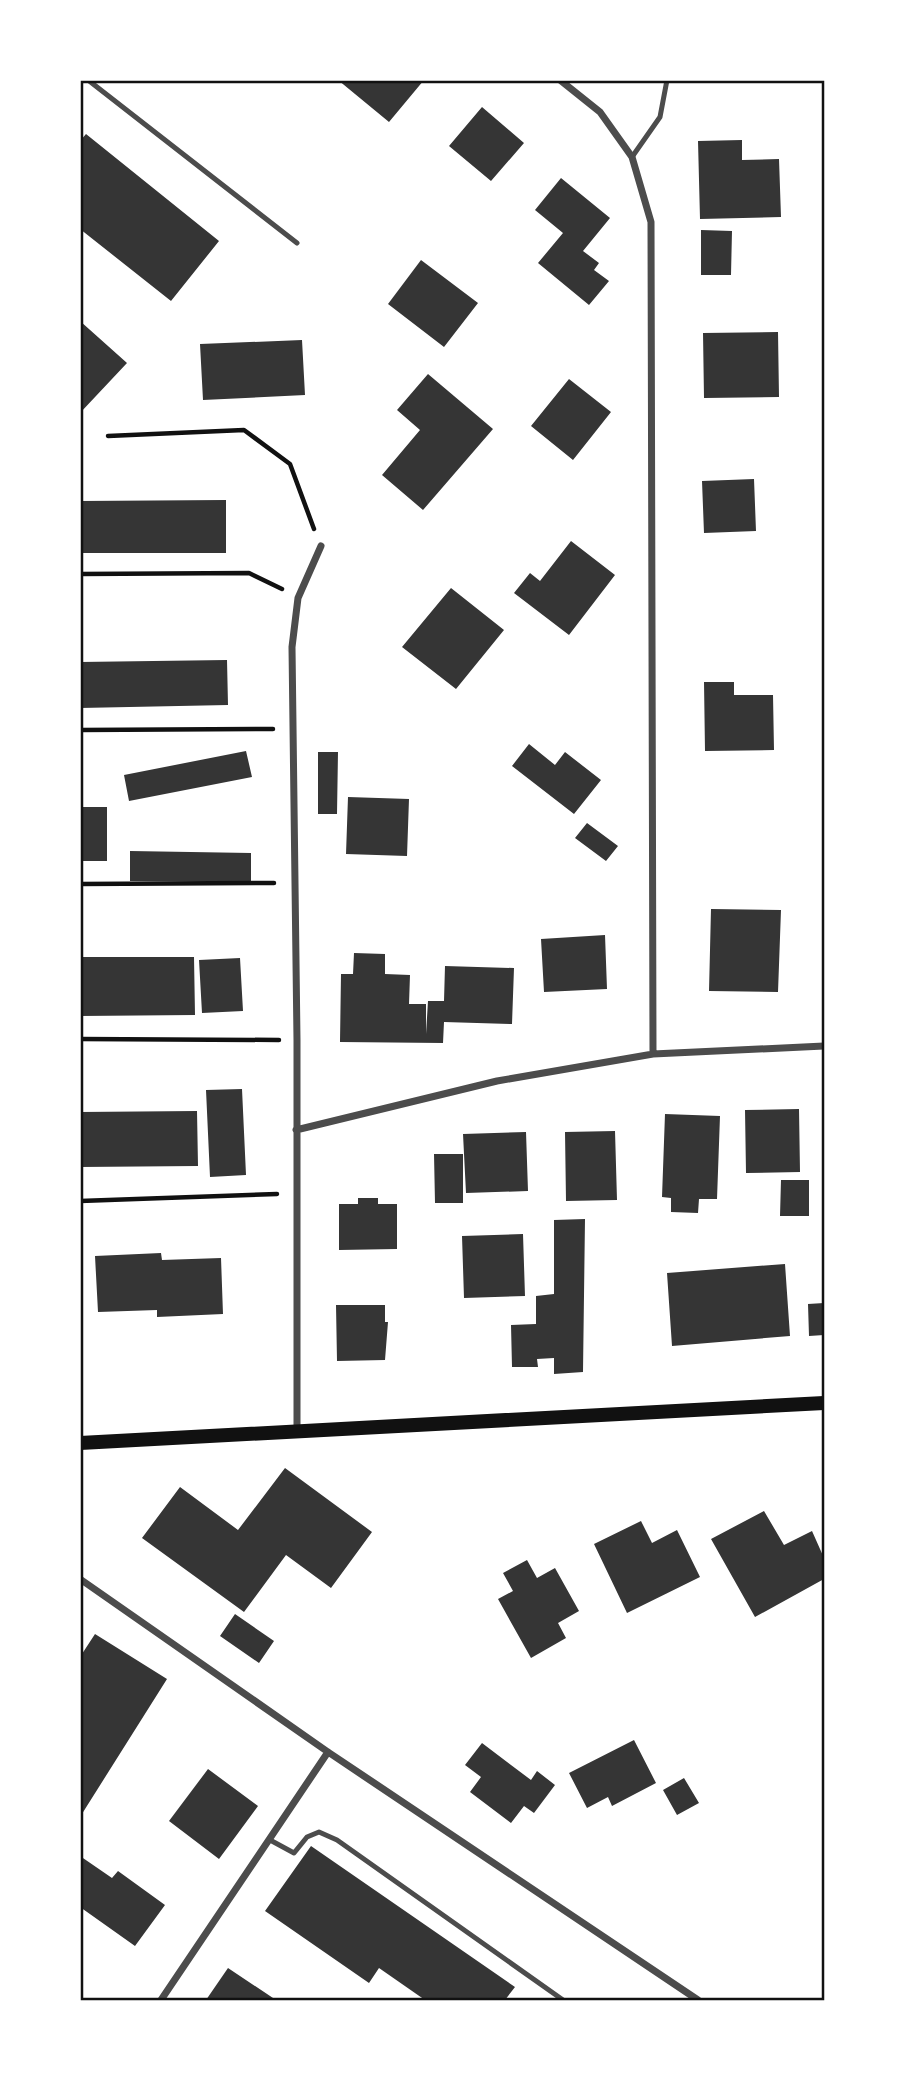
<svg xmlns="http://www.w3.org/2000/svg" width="905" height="2081" viewBox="0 0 905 2081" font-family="Quicksand,sans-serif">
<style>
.building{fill:#353535}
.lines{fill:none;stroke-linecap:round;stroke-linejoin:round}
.path{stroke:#111;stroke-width:4.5}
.service{stroke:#4c4c4c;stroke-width:5}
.minor{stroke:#4c4c4c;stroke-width:7}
.secondary{stroke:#111;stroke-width:14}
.neatline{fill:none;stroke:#111;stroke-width:2.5}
</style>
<rect width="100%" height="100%" fill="#fff"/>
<path class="building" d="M338,80H424L389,122Z
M482,107L524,143L491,181L449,146Z
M86,134L219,241L171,301L80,229V141Z
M742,140V160L779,159L781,217L700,219L698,141Z
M561,178L610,218L583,251L599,263L594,270L609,281L589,305L538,263L563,233L535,210Z
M701,230L732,231L731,275H701Z
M421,260L478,303L444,347L388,304Z
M80,321L127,363L80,413Z
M778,332L779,397L704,398L703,333Z
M302,340L305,395L203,400L200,344Z
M428,374L493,429L423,510L382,475L420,430L397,410Z
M569,379L611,412L573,460L531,426Z
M754,479L756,531L704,533L702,481Z
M226,500V553H80V501Z
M571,541L615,575L569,635L514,593L530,573L540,581Z
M451,588L504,630L456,689L402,647Z
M227,660L228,705L80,708V662Z
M704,682H734V695H773L774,750L705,751Z
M529,744L555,765L565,752L601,780L574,814L512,766Z
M246,751L252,777L129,801L124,775Z
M318,752H338L337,814H318Z
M348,797L409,799L407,856L346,854Z
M80,807H107V861H80Z
M587,823L618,846L606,861L575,838Z
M130,851L251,853V882L130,881Z
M711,909L781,910L778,992L709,991Z
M605,935L607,989L544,992L541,939Z
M354,953L385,954V974L410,975L409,1004H426V1034L428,1001H444L445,966L514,968L512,1024L444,1022L443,1043L340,1042L341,974H353Z
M80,957H194L195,1015L80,1016Z
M240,958L243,1011L202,1013L199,960Z
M242,1089L246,1175L210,1177L206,1090Z
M799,1109L800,1172L746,1173L745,1110Z
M197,1111L198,1166L80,1167V1112Z
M665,1114L720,1116L717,1199H699L698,1213L671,1212V1198L662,1197Z
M615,1131L617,1200L566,1201L565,1132Z
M526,1132L528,1191L466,1193L463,1134Z
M434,1154H463V1203H435Z
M781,1180H809V1216H780Z
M358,1198H378V1204H397V1249L339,1250V1204H358Z
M585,1219L583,1372L554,1374V1358L537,1359L538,1367H512L511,1325L536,1324V1296L554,1294V1220Z
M523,1234L525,1296L464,1298L462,1236Z
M161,1253L162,1260L221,1258L223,1314L157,1317V1310L98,1312L95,1256Z
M785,1264L790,1336L672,1346L667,1273Z
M824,1303V1335L809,1336L808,1304Z
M336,1305H385V1322H388L385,1360L337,1361Z
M285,1468L372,1532L331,1588L286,1555L244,1612L142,1538L180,1487L238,1530Z
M764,1511L784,1545L812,1531L824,1558V1579L755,1617L711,1539Z
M641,1521L652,1543L677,1530L700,1577L627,1613L594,1544Z
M527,1560L537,1578L555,1568L579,1611L558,1623L566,1638L531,1658L498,1599L513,1591L503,1573Z
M235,1614L274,1641L259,1663L220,1636Z
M95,1634L167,1679L80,1817V1657Z
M634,1740L656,1783L612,1806L608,1797L587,1808L569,1773Z
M482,1743L531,1780L537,1771L555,1785L534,1813L524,1806L511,1823L470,1792L481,1777L465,1765Z
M208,1769L258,1806L219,1859L169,1821Z
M684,1778L699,1803L677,1815L663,1790Z
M311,1846L515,1987L505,2000H425L379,1968L369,1983L265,1911Z
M80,1856L112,1878L118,1871L165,1905L135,1946L80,1907Z
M228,1968L276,2000H206Z"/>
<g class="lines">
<path class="path" d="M108,436L244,430L290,464L314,529
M80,574L249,573L282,589
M80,730L273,729
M80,884L274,883
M80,1039L279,1040
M80,1201L277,1194"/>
<path class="service" d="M88,80L297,243
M632,157L660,117L667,80
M270,1840L294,1853L307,1837L319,1832L337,1840L563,2000"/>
<path class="minor" d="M560,80L600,112L632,157L651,222L653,1054
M296,1130L497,1081L653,1054L824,1046
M297,1432V1040L292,647L298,598L321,546
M80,1579L328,1752L698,2000
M161,2000L328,1752"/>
<path class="secondary" d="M80,1443L824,1403"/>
</g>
<rect width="905" height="2081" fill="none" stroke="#ffffff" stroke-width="164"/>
<rect x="82" y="82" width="741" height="1917" class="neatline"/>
</svg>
